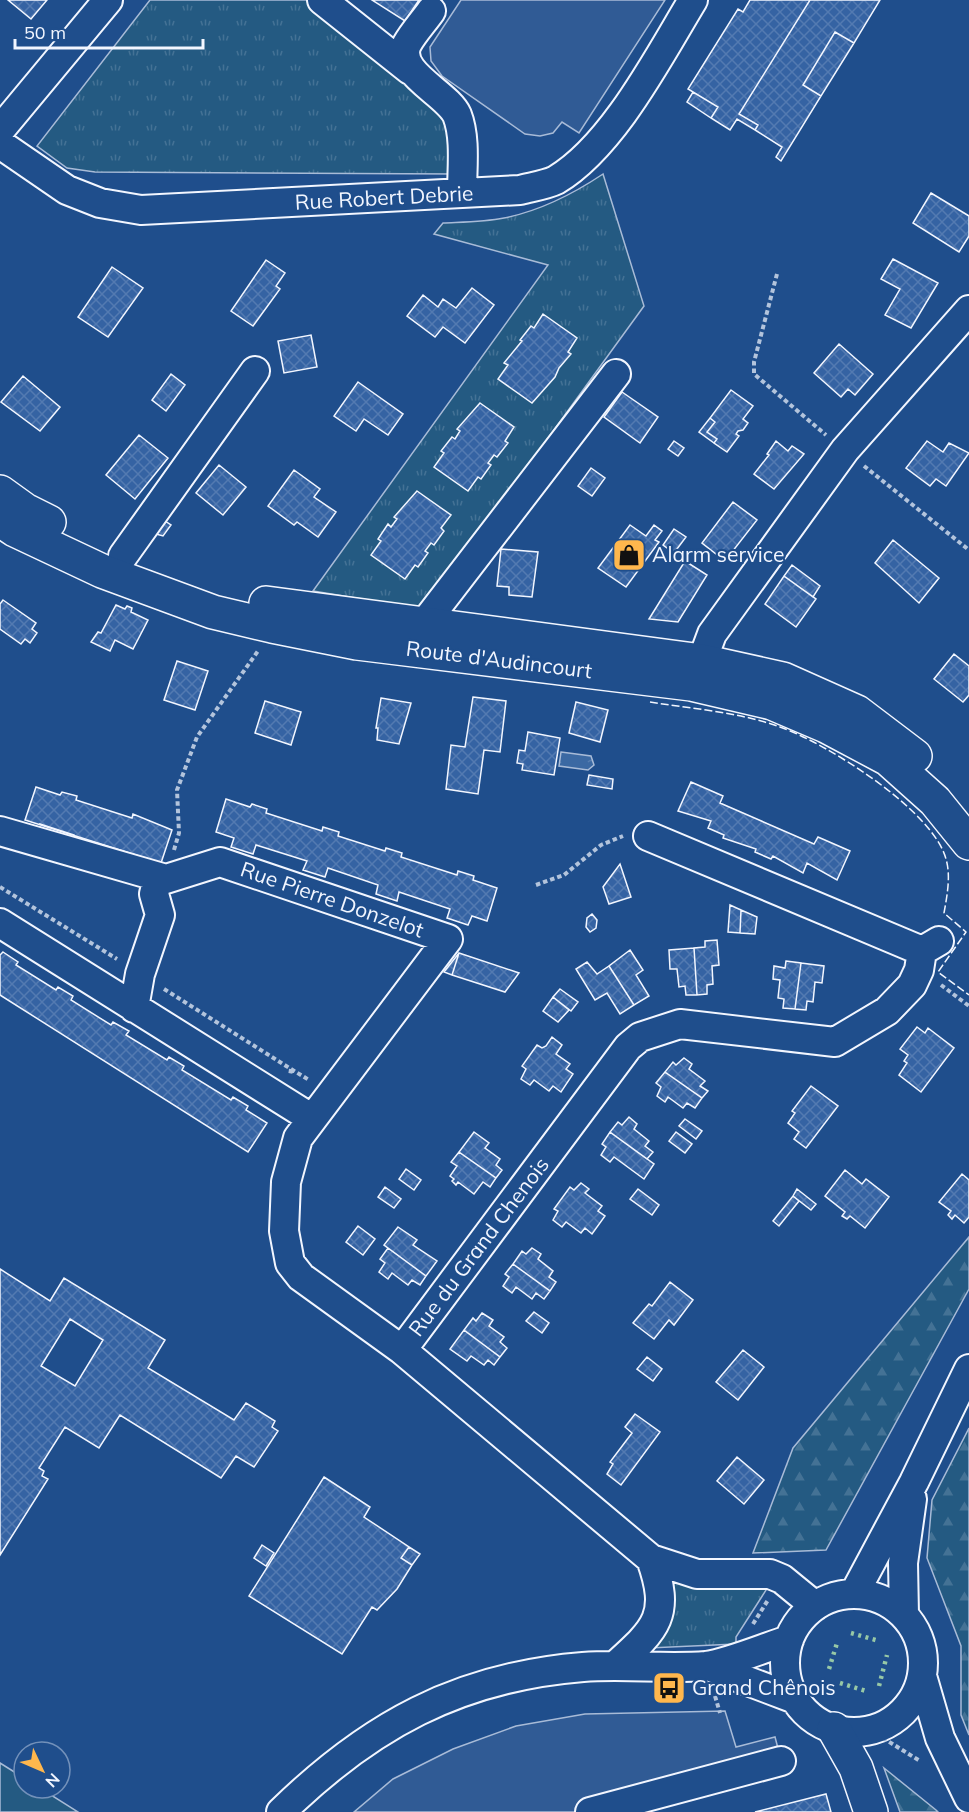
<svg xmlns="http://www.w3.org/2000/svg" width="969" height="1812" viewBox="0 0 969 1812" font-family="Mulish,sans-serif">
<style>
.grass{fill:url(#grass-tufts);stroke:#a8bbd7;stroke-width:1.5}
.forest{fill:url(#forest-firs);stroke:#a8bbd7;stroke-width:1.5}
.pitch{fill:#245a82;stroke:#a8bbd7;stroke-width:1.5}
.parking{fill:#305b95;stroke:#a8bbd7;stroke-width:1.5}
.water{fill:url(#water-ripples);stroke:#a8bbd7;stroke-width:1.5}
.building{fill:url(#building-cross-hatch);stroke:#f2f6ff;stroke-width:1.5;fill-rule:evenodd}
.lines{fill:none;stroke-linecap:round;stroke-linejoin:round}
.minor-casing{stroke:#f2f6ff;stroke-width:32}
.major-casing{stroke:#f2f6ff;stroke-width:36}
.path{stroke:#b3c4dc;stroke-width:4;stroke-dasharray:4.5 3;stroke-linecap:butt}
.minor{stroke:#1f4e8c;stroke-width:28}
.major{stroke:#1f4e8c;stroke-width:33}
.hedge{stroke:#97c8a6;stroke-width:4.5;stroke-dasharray:3 4.5;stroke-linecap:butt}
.fence{stroke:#f2f6ff;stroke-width:1.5;stroke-dasharray:8 3;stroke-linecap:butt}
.labels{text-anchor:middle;stroke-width:4.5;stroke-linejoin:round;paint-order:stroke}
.street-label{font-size:21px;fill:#f2f6ff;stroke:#1f4e8c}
.poi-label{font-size:21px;fill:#f2f6ff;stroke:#1f4e8c;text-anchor:start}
</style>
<defs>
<pattern id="grass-tufts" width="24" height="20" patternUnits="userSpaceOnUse" patternTransform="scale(1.5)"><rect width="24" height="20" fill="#245a82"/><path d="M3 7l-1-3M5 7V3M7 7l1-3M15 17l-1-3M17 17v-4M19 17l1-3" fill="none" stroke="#447295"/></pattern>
<pattern id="forest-firs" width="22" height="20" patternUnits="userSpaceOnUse" patternTransform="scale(1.5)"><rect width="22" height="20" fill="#245a82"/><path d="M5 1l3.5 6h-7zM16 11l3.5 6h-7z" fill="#447295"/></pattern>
<pattern id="water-ripples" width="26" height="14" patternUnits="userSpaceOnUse" patternTransform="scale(1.5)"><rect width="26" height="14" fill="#3b69a3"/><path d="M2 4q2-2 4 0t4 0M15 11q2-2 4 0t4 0" fill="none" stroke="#587fb1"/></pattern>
<pattern id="building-cross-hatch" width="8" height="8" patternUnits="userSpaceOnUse" patternTransform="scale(1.5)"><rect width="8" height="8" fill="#3563a3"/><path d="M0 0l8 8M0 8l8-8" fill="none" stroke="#537ab1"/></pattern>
</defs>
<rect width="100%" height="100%" fill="#1f4e8c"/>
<path class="grass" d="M150,0H309L447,113L456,174L95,172L67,168L37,146Z
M603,174L644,306L424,609L313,591L548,265L434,234L443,223C463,222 484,222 504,218C540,211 573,194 603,174Z
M671,1580L768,1587L736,1637V1644L649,1648Z"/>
<path class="forest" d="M969,1237V1289L826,1550L753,1553L793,1448Z
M969,1428V1735L961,1715V1646L927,1558L932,1500Z
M884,1768L936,1810L938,1812H900Z"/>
<path class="pitch" d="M0,1763L24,1778V1788H40L78,1812H0Z"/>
<path class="parking" d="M461,0H665L579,133L562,122L553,133L540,136L525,134L442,76L431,61L430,47Z
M725,1711L736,1747L775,1737L785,1775L642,1812H354L393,1779L453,1749L516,1726L585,1714Z"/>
<path class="water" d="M561,752L591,756L594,765L588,770L559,766Z"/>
<path class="building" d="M8,0H47L31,19Z
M372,0H419L405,21Z
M750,0H810L739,114L758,125L755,130L737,119L730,130L711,118L718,107L688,89L738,9L743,12Z
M810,0H880L854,43L835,32L803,85L821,96L781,161L776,157L782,147L755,130L758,125L739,114Z
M835,32L854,43L821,96L803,85Z
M693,92L718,107L711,118L687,102Z
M931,193L969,216V236L959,252L913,223Z
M893,259L938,283L911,328L885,315L900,289L881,279Z
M266,260L285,273L276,286L280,289L253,326L231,311Z
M112,267L143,288L108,337L78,317Z
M472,288L494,305L465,343L443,327L435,337L407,316L423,295L438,307L443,299L456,308Z
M543,314L577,338L568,352L571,354L559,368L555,377L532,403L498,379L508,365L504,363L522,341L520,340L531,326L534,328Z
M311,335L317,367L284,373L278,341Z
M839,344L873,374L855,395L848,389L841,397L814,373Z
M171,374L185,385L166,411L152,400Z
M23,376L60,407L40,431L1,402Z
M358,382L403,414L388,435L364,419L356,431L334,416Z
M731,390L753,406L743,419L748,423L743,430L738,431L736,434L739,436L727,452L714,443L717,439L707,432L715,422L710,418Z
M622,392L658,417L640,443L604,417Z
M480,403L514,427L505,441L508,443L497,457L494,455L488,463L491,465L481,479L478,477L468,491L434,467L444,453L441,451L452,437L455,439L460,431L457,429Z
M710,418L715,422L707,432L717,439L714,443L699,432Z
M139,435L168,458L135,499L106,475Z
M674,441L684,448L678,456L668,449Z
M776,441L788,451L792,446L804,454L774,489L754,474L769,455L767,454Z
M927,441L943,452L949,443L969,453L946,486L936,479L930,486L906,468Z
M219,465L246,487L223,515L196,493Z
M591,468L605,478L592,496L578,486Z
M294,470L320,489L314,497L336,512L318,537L297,522L294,525L268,506Z
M417,491L451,515L441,528L444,531L434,545L431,543L425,551L428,553L418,567L415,565L405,579L371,555L381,541L378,539L388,524L391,527L397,519L394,517Z
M733,502L757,520L725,561L702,543Z
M159,517L171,525L163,536L149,532Z
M630,525L646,536L654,525L662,531L655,540L659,542L626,587L598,568Z
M674,529L686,537L674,553L663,545Z
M893,540L939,578L919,603L875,563Z
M501,549L538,552L532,597L509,595V587L497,586Z
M685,561L707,575L678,622L649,619Z
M792,565L820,586L813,597L784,576Z
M784,576L816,599L796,627L765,604Z
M3,600L36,623L32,629L37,633L30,643L25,639L21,644L0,629V604Z
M116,605L125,609L127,606L132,608L131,612L148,620L133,649L115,640L110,651L91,642L98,632L101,633Z
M954,654L969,666V695L963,702L934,679Z
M177,661L208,671L195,710L164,700Z
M473,697L506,701L500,752L484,750L478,794L446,789L451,745L465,747Z
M381,698L411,703L399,744L377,740L378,728H376Z
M265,701L301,712L291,745L255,733Z
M576,702L608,710L600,742L569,733Z
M528,732L560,738L554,775L522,770L523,764L517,763L519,750L525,751Z
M589,775L613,779L612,789L587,785Z
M691,782L723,796L720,803L814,844L818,837L850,851L837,880L807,863L803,873L773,856L771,859L755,852L756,849L723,838L724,835L708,828L711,821L678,811Z
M36,787L60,795L62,792L77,796L76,800L132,818L133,814L172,830L161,863L25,820Z
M226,799L250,807L252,804L267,809L266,813L322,831L323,827L339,832L338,836L385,851L386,848L402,853L401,857L457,875L458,871L474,876L473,880L497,888L487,921L472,916L468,925L447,918L450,909L399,892L397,901L376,894L378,885L328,868L325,877L303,870L307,861L256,845L253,854L231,847L234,838L216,832Z
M40,824L74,835L73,838L39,827Z
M620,864L631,897L609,904L603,887Z
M730,905L741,910L740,933L728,932Z
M741,910L757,917L755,934L740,933Z
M592,914L597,920L596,928L590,932L586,927L587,918Z
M717,940L719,965L712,966L713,984L707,985V994L697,995L694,948L705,947V941Z
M694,948L697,995H686L685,986L679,987L677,969H670L669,950Z
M630,950L643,970L636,975L649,996L634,1005L609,966Z
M3,952L18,962L16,965L56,990L58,987L73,996L71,1000L111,1025L113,1022L129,1031L126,1035L167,1060L169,1057L184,1066L182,1070L231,1100L233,1097L248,1106L246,1110L267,1123L248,1152L0,995V955Z
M459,953L452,975L444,972Z
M459,953L519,973L505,992L452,975Z
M786,961L801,963L795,1009L783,1008L784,999L778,998L780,980L773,979L774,966L785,968Z
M587,962L597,974L609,966L634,1005L620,1014L607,993L595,1000L576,969Z
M801,963L824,966L822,983L815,982L813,1002L807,1001L806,1010L795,1009Z
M560,989L578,1002L571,1011L553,997Z
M553,997L569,1010L558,1022L543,1011Z
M917,1027L925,1033L928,1028L954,1048L921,1092L899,1075L907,1063L904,1061L908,1055L900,1049Z
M552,1037L562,1045L556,1054L570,1064L566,1069L573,1074L561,1092L553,1086L549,1091L534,1080L530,1085L521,1079L526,1069L522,1066L537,1045L542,1048L546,1046Z
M684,1058L692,1064L689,1069L705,1081L700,1086L708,1091L702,1098L665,1072L673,1062L676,1065Z
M665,1072L702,1098L695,1108L687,1103L683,1108L668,1097L665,1102L657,1096L661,1087L656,1083Z
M811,1086L838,1106L806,1148L794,1139L799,1132L788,1123L795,1113L792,1111Z
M629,1117L637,1124L634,1129L649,1141L645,1146L653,1152L647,1159L610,1132L618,1122L622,1125Z
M685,1119L702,1131L696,1139L679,1126Z
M474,1132L489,1143L485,1148L500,1159L496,1165L502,1170L496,1178L459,1152Z
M610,1132L654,1164L644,1179L614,1157L610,1162L601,1155L606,1147L602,1144Z
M676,1132L692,1144L685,1153L669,1141Z
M459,1152L496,1178L490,1187L483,1182L474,1194L458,1182L456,1185L452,1181L454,1179L450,1176L457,1166L451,1162Z
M406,1169L421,1180L414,1190L399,1179Z
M845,1170L862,1184L866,1179L889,1197L865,1228L850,1216L847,1219L842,1216L845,1212L825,1196Z
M962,1174L969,1180V1217L964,1223L955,1215L952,1219L948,1215L951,1211L939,1202Z
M581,1183L589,1189L585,1193L602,1206L598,1211L605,1216L592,1234L585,1228L581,1233L566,1222L562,1227L553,1220L558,1211L554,1209L570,1187L574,1190Z
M385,1187L401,1199L394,1208L378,1197Z
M638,1189L659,1205L652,1215L630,1199Z
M797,1189L816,1204L811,1210L793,1196Z
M793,1196L799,1201L779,1226L773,1221Z
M358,1226L375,1239L363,1255L346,1242Z
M398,1227L417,1240L413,1245L437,1261L426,1276L384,1245Z
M388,1248L426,1276L420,1285L412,1280L408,1285L392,1273L388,1279L379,1272L385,1263L380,1259Z
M532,1248L541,1254L538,1259L553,1271L549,1277L556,1282L550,1291L513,1264L522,1251L526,1254Z
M513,1264L550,1291L544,1299L536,1293L532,1299L516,1287L512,1293L503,1286L509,1277L505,1274Z
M0,1269L50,1301L64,1278L165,1340L148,1368L234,1420L246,1403L275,1421L272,1427L278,1431L254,1467L236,1456L221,1478L120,1415L99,1448L65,1427L39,1468L44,1471L42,1476L48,1479L0,1555ZM70,1319L103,1340L75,1386L41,1366Z
M670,1282L693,1300L674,1325L669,1320L654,1339L633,1323L649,1304L652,1306Z
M534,1312L549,1323L542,1333L526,1321Z
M482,1313L493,1320L489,1326L504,1337L500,1342L507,1348L500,1357L464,1330L473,1318L476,1321Z
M464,1330L500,1357L494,1365L488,1360L484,1365L471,1356L467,1361L450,1349Z
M743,1350L764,1367L738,1400L716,1382Z
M647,1357L662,1369L653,1381L637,1369Z
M635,1414L660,1432L621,1485L607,1474L613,1464L610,1462L632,1433L625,1427Z
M737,1457L764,1480L744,1504L717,1481Z
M324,1477L370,1507L364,1517L409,1547L401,1558L412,1565L397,1589L377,1610L372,1607L342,1654L249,1596Z
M262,1545L274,1553L266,1566L254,1558Z
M409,1547L420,1554L412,1565L401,1558Z
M826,1794L831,1812H755Z"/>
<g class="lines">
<g class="minor-casing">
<path id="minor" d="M322,0L410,70
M431,11C424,21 413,33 407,44C394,72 447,93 457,115C466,138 462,169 462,193
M0,130L108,0
M0,144L67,190L100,203L141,210L520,190C531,187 546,185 556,180C613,146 659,56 693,0
M123,556L255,371
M423,625L616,374
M702,661L712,634L845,450L969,310
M0,831L166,879L220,862L448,939L298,1138L286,1182L284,1231L290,1263L301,1277L402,1350L651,1559L697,1574H770L782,1579L815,1606
M648,836L922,951
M0,923L311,1118
M134,1008L140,974L160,915L154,894L158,877
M402,1350L628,1047L640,1037L680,1024L835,1042L887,1011L912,985L919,970L922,951L939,941
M854,1594L914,1482L969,1369
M785 1663a69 69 0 1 1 138 0a69 69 0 1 1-138 0Z
M904,1615L903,1563L912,1499
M616,1665C657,1628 671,1615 651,1559
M708,1666L795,1699
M922,1676L940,1738L969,1798
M281,1812C369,1726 458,1677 583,1667C624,1664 665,1669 706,1666C729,1663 766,1647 789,1640
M590,1812L781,1761"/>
</g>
<g class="major-casing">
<path id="major" d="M0,492L25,510L49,522
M0,520L15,530L102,571L213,612L272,626L357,643L691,684L772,703L826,726L888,759L935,801L969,843
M266,603L702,661L783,679L857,712L915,756
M834,1729L856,1768L871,1812"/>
</g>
<path class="path" d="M777,274L754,362V374L826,435
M864,466L969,550
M174,850L179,833L177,790L197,737L258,651
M536,885L564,875L601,845L623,836
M0,887L117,959
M941,985L969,1006
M164,989L291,1069L290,1076
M291,1069L309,1080
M753,1624L768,1600
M715,1696L720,1713
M870,1730L920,1761"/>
<use href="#minor" class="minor"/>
<use href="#major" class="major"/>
<path class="hedge" d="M851,1633L879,1641
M829,1669L837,1643
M840,1683L866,1691
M879,1686L887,1655"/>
<path class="fence" d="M650,702C693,709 739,712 780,727C826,743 933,810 946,859C951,876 947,896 944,913L966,932L938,972L969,995"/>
</g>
<defs>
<g id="shop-square" transform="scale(1.725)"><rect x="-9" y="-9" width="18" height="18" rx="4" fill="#ffb74d" stroke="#1f4e8c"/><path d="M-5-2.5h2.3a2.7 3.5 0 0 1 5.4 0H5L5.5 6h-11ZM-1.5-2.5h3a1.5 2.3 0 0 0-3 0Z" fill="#111"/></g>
<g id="bus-square" transform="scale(1.725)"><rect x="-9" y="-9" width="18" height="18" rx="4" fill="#ffb74d" stroke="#1f4e8c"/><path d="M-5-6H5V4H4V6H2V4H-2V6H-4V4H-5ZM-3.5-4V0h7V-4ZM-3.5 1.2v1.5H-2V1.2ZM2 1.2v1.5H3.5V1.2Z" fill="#111"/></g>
</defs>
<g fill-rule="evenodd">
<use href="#shop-square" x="629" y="555"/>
<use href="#bus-square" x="669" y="1688"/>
</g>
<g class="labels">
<g class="street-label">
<text transform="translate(384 198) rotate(-3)" y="7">Rue Robert Debrie</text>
<text transform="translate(499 660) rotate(7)" y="7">Route d'Audincourt</text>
<text transform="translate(332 900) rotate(19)" y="7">Rue Pierre Donzelot</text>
<text transform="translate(479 1247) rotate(-53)" y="7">Rue du Grand Chenois</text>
</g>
<g class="poi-label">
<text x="652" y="562">Alarm service</text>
<text x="692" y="1695">Grand Chênois</text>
</g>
</g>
<g transform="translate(42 1770) rotate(134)"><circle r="28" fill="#1f4e8c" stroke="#7391ba" stroke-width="1.5"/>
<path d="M0-4.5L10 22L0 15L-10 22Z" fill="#ffb74d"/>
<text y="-9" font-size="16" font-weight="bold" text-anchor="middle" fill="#f2f6ff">N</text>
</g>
<path d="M15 39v9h188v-9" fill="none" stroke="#f2f6ff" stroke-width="3"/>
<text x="24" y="39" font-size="18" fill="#f2f6ff" stroke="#1f4e8c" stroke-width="4.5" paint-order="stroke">50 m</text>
</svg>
